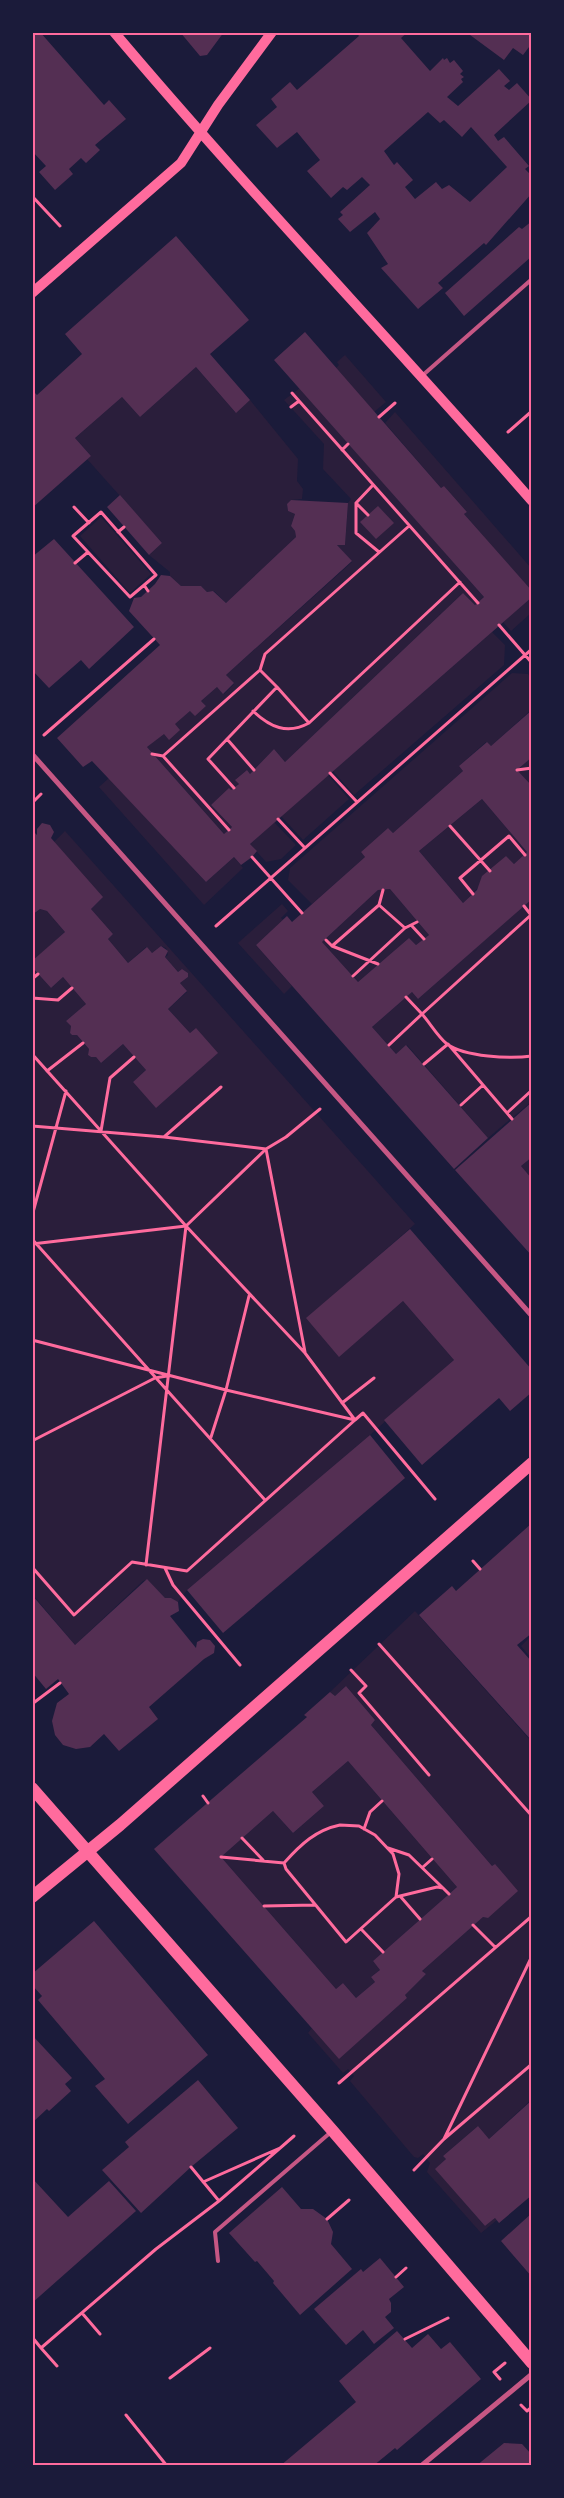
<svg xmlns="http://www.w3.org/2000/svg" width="564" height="2498" viewBox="0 0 564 2498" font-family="Jost,sans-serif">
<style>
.green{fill:#2a1e3b}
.building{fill:#542f53;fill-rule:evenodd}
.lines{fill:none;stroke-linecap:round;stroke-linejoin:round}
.path{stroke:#ff6b9d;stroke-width:3}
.service{stroke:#c65784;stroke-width:4}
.minor{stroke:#c65784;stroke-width:5}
.secondary{stroke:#ff6b9d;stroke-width:10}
.primary{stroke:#ff6b9d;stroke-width:12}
.neatline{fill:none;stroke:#ff6b9d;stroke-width:2}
</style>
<rect width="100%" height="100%" fill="#1b1b3a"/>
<path class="green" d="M345,355L386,402L374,412L336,368L339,365L337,362Z
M196,367L235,412L250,400L298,459L297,481L303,489L302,499L291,500L287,504L288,511L295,514L291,526L295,531L296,537L226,603L214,591L207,592L201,586H181L170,576V572L149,555L162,543L87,459L91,456L75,438L122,397L140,417Z
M300,388L484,597L475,605L463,593L285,762L274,749L250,774L247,770L236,779L239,784L211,805L232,827L224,834L147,747L190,711L206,706L201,701L217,687L224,694L234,684L226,675L352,562L337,545H345L348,503L351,499L323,469L324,444L284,400Z
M395,412L531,568V591L464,514L467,512L444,486L441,488L385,423Z
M101,517L151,574L130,593L80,536Z
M531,597V613L511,631L503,622Z
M492,632L505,645L504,665L354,795L333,771Z
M512,673L528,674L531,678V710L491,746L486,742L459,766L463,771L393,833L388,828L361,852L365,857L312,904L288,880L290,868Z
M531,757V786L517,770Z
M328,775L349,799L303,840L281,816Z
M109,778L206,882L234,857L243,868L204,905L99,787Z
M482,799L527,852L514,864L506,856C490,871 479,889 463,903L419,851Z
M274,822L296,845L281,859L266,862L250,844Z
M65,831L415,1224L307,1318L339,1356L403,1301L454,1360L370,1435L187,1590L178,1602L165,1598L147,1580L143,1581L75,1645L33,1595L32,967L51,988L63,977L86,1004L66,1021L71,1026L70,1033L72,1035H77L89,1049L88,1055L91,1057H96L101,1063L123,1044L146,1070L133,1082L156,1107L196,1028L190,1033L168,1009L187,992L180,983L188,977V973L182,969L178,972L165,957L168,955L166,948L161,946L152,953L146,947L128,963L108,939L113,934L91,909L102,898L54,842Z
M390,889L429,935L416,945L409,938L358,982L322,942L378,890Z
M531,899V1102L488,1138L407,1045L396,1054L372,1027L412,992L418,999Z
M282,904L288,911L281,918L283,920L256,945L292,986L284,994L238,943Z
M40,909L47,911L65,932L33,961V915Z
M531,1157V1179L521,1166Z
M415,1611L531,1741V2100L489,2139L478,2126L443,2156L446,2159L436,2169L485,2226L495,2218L497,2220L481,2233L427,2172L430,2163L423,2154L418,2158L414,2157L350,2081L354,2076L348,2069L343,2073L308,2033L312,2028L339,2058L407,1998L405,1995L426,1974L422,1971L483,1917L488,1918L495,1864L492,1866L371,1725L375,1720L346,1686L335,1696L330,1692Z
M531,1636V1658L521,1646Z
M348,1761L457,1887L373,1961L380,1970L371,1977L375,1982L356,1998L343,1983L336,1989L221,1857L273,1811L293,1833L324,1806L312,1792Z"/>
<path class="building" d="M32,32H40L104,105L109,100L126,119L95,145L100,150L86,163L81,158L69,169L73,174L55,190L39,172L46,166L32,151Z
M180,32H224L207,55L200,56Z
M356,32H408L401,38L430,71L443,58L444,60L447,58L450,63L454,60L463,71L460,74L464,77L461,79L463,82L447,97L458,106L499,69L510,81L504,86L509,90L517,83L532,100L494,135L498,141L504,137L529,166L525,169L532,176V193L486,245L484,243L438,283L443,288L418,309L381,268L388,264L367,233L380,219L375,212L350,232L338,219L343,215L340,212L370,185L362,177L347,190L343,187L331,198L307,171L320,160L297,132L277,148L256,125L277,107L271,99L290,82L297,90L359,36ZM428,112L440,123L444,120L462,137L471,127L507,167L470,202L449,185L442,189L436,182L415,199L405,187L413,180L397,162L394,165L384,151Z
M466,32H532V43L523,55L513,48L504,60Z
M532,221V256L464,316L445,293L519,227L522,229Z
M176,236L249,320L210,354L250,400L236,413L196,367L140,417L122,397L75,438L91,456L32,508V390L37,395L82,354L65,334Z
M305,332L441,488L444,486L467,512L464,514L532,591V597L250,844L257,851L252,857L241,865L234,857L206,882L92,761L83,767L57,738L160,645L129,611L134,598L141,597L155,584L161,575L170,576L181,586H201L207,592L213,591L226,603L296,537L295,531L291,526L295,514L288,511L287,504L291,500L348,503L345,545H337L352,561L226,675L234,683L223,694L217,687L201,701L206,706L195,716L190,711L175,724L180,730L169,740L164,734L147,747L224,834L232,827L211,805L229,788L231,790L239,784L235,780L247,770L250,774L274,749L285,762L463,593L475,605L484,597L274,360Z
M120,495L162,543L149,555L107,507Z
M378,506L394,523L376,539L360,522Z
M54,539L134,627L89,669L81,660L49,688L32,670V557Z
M532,710V757L517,770L532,786V899L418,999L412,992L372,1027L396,1054L406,1045L488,1138L454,1169L256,945L287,916L292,922L365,857L361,852L388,828L393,833L463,771L459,766L487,742L491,746ZM482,799L527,852L514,864L506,856L482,876L477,890L463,903L419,851ZM390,889L429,935L416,945L409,938L358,982L322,942L378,890Z
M42,823L50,825L54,832L51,838L103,897L91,909L113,934L108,939L128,963L147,947L152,953L161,946L168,951L165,957L178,972L182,969L188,973V977L180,983L187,991L168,1009L190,1033L196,1028L218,1053L156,1108L133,1082L146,1070L123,1044L101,1063L96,1057H91L88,1055L89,1049L77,1035H72L70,1033L71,1026L66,1021L86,1004L63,977L51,988L32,967V961L65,932L47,911L40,909L32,915V830L37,835V829Z
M532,1102V1157L521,1166L532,1179V1256L455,1170Z
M410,1229L532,1370V1392L510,1411L499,1398L422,1465L384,1420L454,1360L403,1301L339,1357L306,1318Z
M370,1435L405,1478L223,1633L187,1590Z
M532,1523V1633L517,1645L532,1662V1741L419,1615L452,1586L456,1591Z
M147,1579L165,1598H171L178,1602L179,1611L170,1616L196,1648L197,1642L203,1639L210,1640L215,1646L214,1653L204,1659L149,1707L158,1719L119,1751L104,1734L90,1747L76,1749L63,1745L55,1735L52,1721L57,1703L69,1694L58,1679L46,1689L32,1672V1595L75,1645Z
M346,1686L375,1720L371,1725L492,1866L495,1864L518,1891L488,1918L483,1917L422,1971L426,1974L405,1995L407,1998L339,2059L154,1849L307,1717L304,1715L330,1692L335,1696ZM348,1761L457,1887L373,1961L380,1970L371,1977L375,1982L356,1998L343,1983L336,1989L221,1857L273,1811L293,1833L324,1806L312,1792Z
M94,1921L208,2055L128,2124L95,2086L105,2079L38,2000L42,1996L32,1985V1974Z
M32,2035L72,2078L65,2084L71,2091L49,2111L47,2109L32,2123Z
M198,2080L238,2128L191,2167L141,2213L102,2170L129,2147L125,2142Z
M532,2100V2195L499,2223L495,2218L485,2226L435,2169L446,2159L443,2156L478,2126L489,2139Z
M32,2178L68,2217L109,2181L136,2211L32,2303Z
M282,2187L301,2209H313L327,2219L333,2232L331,2244L352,2269L300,2315L273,2283L274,2281L257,2261L255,2262L229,2233Z
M532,2213V2277L501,2241Z
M380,2258L404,2287L389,2299L391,2303V2312L385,2317L394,2328L374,2344L363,2330L346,2345L314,2309L361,2269L363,2272Z
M397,2331L412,2348L428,2334L441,2349L450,2342L481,2379L397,2450L395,2448L373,2466H280L356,2402L339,2381Z
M504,2443L522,2444L532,2455V2466H476Z"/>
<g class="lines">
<path class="path" d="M32,196L60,226
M292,393L478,603
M291,407L299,401
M379,417L395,403
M508,432L532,411
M342,450L348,444
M373,485L356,503V533L379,552
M356,503L368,515
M74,507L89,523
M101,512L156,575L130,597L73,536Z
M118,532L124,527
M75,563L88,552
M144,585L148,591
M499,625L532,663
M277,687L260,670L265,654L409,526
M253,711C270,727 287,735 309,723
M44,735L154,639
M227,739L254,770
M152,754L163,756
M517,770L532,768
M330,773L357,802
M234,788L208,759L277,687L309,723L460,582
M32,803L41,794
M278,819L305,848
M450,826L490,871
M229,830L163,756L260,670
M252,857L302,913
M473,894L460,878L509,836L525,855
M379,905L405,928
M524,906L531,915
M532,914L422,1014C430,1023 438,1037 447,1044C465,1057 510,1059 532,1056
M411,925L424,939
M216,926L532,649
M326,940L332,946L378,964
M332,946L379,905L383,890
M353,976L405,928L417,922
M32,979L38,974
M32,998L58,1000L72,988
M389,1045L422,1014L406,997
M32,1054L186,1226L305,1353L355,1420L187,1571L132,1562L74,1615L32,1567
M424,1064L448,1044L507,1113L532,1090
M47,1071L83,1043
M461,1105L483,1085
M507,1113L512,1119
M32,1126L164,1137L266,1149L305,1352
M101,1131L110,1078L134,1057
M164,1137L221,1087
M32,1216L66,1091
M32,1239L265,1500
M32,1244L186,1226L266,1149L286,1137L320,1109
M32,1340L226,1390L355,1420L363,1413L435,1499
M342,1403L374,1378
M211,1437L226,1390L249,1296
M32,1441L155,1378L167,1376
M473,1561L480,1569
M146,1565L186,1226
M165,1568L173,1585L240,1665
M379,1644L532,1816
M351,1670L366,1686L359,1693L429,1775
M32,1704L60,1683
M203,1796L208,1803
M340,1825L359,1826L375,1835L393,1854L399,1874L396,1897L346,1942L286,1869L284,1863C301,1844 316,1830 340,1825Z
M364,1829L370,1812L382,1801
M242,1838L263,1860
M388,1848L409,1855L443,1888
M221,1857L284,1863
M423,1867L432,1859
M400,1896L420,1919
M396,1897L437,1887L443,1888L449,1894
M264,1906L315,1905
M473,1925L495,1947
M362,1930L383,1952
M339,2083L532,1916
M444,2139L532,1956
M191,2167L219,2201
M414,2170L444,2139L532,2064
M203,2182L280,2148
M327,2219L349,2200
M396,2277L406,2268
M82,2313L100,2334
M32,2337L41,2348
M405,2339L448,2318
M57,2366L41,2348L156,2249L219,2201L294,2136
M170,2378L210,2348
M500,2379L494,2372L505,2363
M521,2405L527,2411L532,2407
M126,2415L167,2466"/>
<path class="service" d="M423,375L532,279
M218,2261L215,2232L331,2132"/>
<path class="minor" d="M32,754L532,1316
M421,2466L532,2374"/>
<path class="secondary" d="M114,32C249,192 394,343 532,501
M32,293L181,163L218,105L272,32"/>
<path class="primary" d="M32,1788L332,2130L532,2363
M32,1897L120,1825L532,1463"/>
</g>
<rect width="564" height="2498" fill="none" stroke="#1b1b3a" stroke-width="68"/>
<rect x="34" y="34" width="496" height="2430" class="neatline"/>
</svg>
